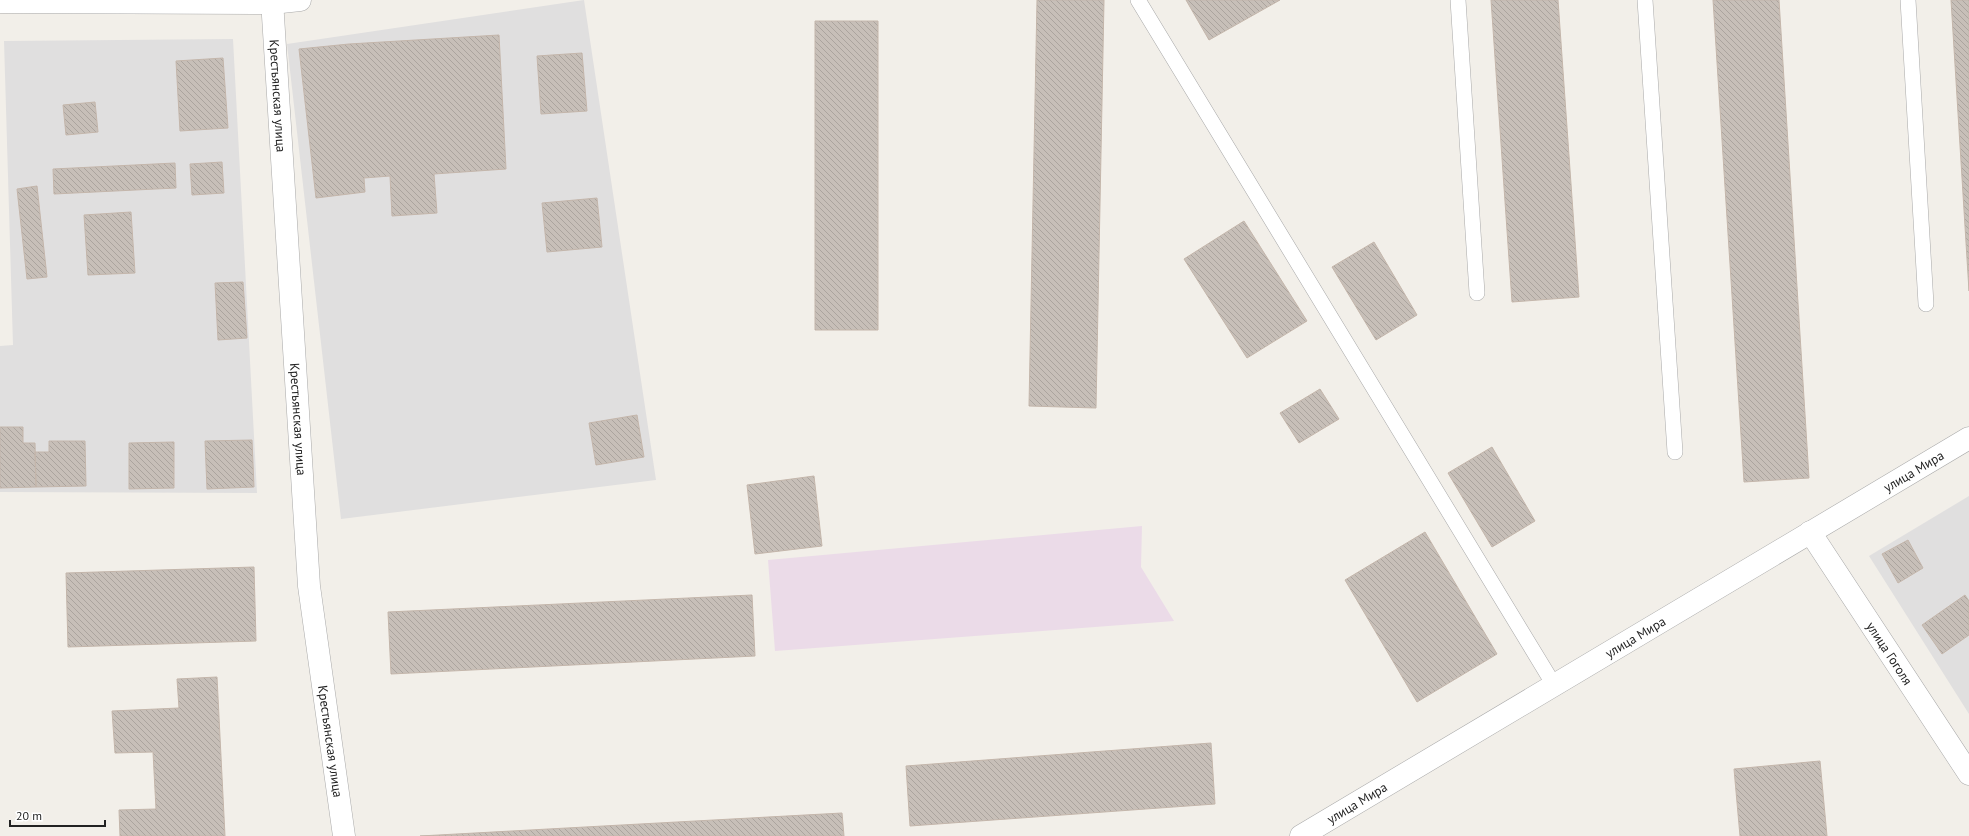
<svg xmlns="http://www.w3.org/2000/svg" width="1969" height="836" viewBox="0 0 1969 836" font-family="'PT Sans',sans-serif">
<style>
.residential{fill:#e0dfdf}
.industrial{fill:#ebdbe8}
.building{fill:url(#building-back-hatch);stroke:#c4b6ab}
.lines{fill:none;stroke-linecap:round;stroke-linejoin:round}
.lane-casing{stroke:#a9a9a9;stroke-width:16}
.street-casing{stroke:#a9a9a9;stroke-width:23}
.lane{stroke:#fff;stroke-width:15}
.street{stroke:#fff;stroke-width:22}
.labels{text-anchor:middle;stroke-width:3;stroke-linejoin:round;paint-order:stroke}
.street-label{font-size:13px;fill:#222;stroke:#fff}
</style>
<defs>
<pattern id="building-back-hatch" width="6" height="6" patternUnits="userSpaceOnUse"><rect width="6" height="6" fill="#c7bfb8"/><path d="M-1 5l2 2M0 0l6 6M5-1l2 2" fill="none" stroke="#aba49e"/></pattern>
</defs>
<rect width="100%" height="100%" fill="#f2efe9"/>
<path class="residential" d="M584,0L656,480L341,519L287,44Z
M233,39L257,493L0,492V346L13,345L4,41Z
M1969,496V714L1869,556Z"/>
<path class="industrial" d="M1142,526L1141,567L1174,621L775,651L768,560Z"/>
<path class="building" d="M1037,0H1104L1096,408L1029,406Z
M1186,0H1280L1209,40Z
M1491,0H1558L1579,297L1512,302Z
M1713,0H1779L1809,478L1744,482Z
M1951,0H1969V291Z
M815,21H878V330H815Z
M499,35L506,169L434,174L437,213L392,216L390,176L364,178L365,192L316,198L299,49L349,44Z
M582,53L587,111L541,114L537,56Z
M223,58L228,128L180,131L176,61Z
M95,102L98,132L66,135L63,105Z
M222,162L224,193L192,195L190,164Z
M175,163L176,188L54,194L53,169Z
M37,186L47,277L27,279L17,189Z
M597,198L602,247L547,252L542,203Z
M131,212L135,273L88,275L84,215Z
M1244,221L1307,321L1247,358L1184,259Z
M1374,242L1417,315L1376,340L1332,267Z
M243,282L247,338L218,340L215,283Z
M1320,389L1339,419L1299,443L1280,413Z
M637,415L644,457L596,465L589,423Z
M0,427H23V443H35L36,487L0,488Z
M252,440L254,487L207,489L205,441Z
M49,441H85L86,486L36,487L35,452H49Z
M174,442V488L129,489V443Z
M1492,447L1535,521L1492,547L1448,473Z
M814,476L822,546L755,554L747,485Z
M1425,532L1497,654L1417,702L1345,580Z
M1908,540L1923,568L1898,583L1882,554Z
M254,567L256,641L68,647L66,573Z
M752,595L755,656L391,674L388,612Z
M1965,595L1969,601V635L1942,654L1922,625Z
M217,677L225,836H120L119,810L156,809L153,752L115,753L112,711L179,708L177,679Z
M1211,743L1215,804L910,826L906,766Z
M1820,761L1827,836H1740L1734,769Z
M842,813L844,836H420Z"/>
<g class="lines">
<g class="lane-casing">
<path id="lane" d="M1138,0L1554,685
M1458,0L1477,293
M1645,0L1675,452
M1908,0L1926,304"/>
</g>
<g class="street-casing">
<g id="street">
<path id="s1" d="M272,0L309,586L344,836"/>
<path d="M0,2L272,3L300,0"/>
<path id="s2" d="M1810,532L1969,774"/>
<path id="s3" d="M1301,836L1969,438"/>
</g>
</g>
<use href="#lane" class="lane"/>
<use href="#street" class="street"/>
</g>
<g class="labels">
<g class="street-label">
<text dy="5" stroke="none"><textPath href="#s1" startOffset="96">Крестьянская улица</textPath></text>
<text dy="5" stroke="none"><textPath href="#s1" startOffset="420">Крестьянская улица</textPath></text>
<text dy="5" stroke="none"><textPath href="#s3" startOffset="713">улица Мира</textPath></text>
<text dy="5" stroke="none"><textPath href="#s3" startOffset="389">улица Мира</textPath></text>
<text dy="5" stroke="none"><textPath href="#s2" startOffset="145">улица Гоголя</textPath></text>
<text dy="5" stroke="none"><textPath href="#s1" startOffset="744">Крестьянская улица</textPath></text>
<text dy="5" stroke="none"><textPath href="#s3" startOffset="65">улица Мира</textPath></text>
</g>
</g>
<path d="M10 820v6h95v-6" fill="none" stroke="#222222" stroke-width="2"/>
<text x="16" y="820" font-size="12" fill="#222222" stroke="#ffffff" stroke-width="3" paint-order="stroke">20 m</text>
</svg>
